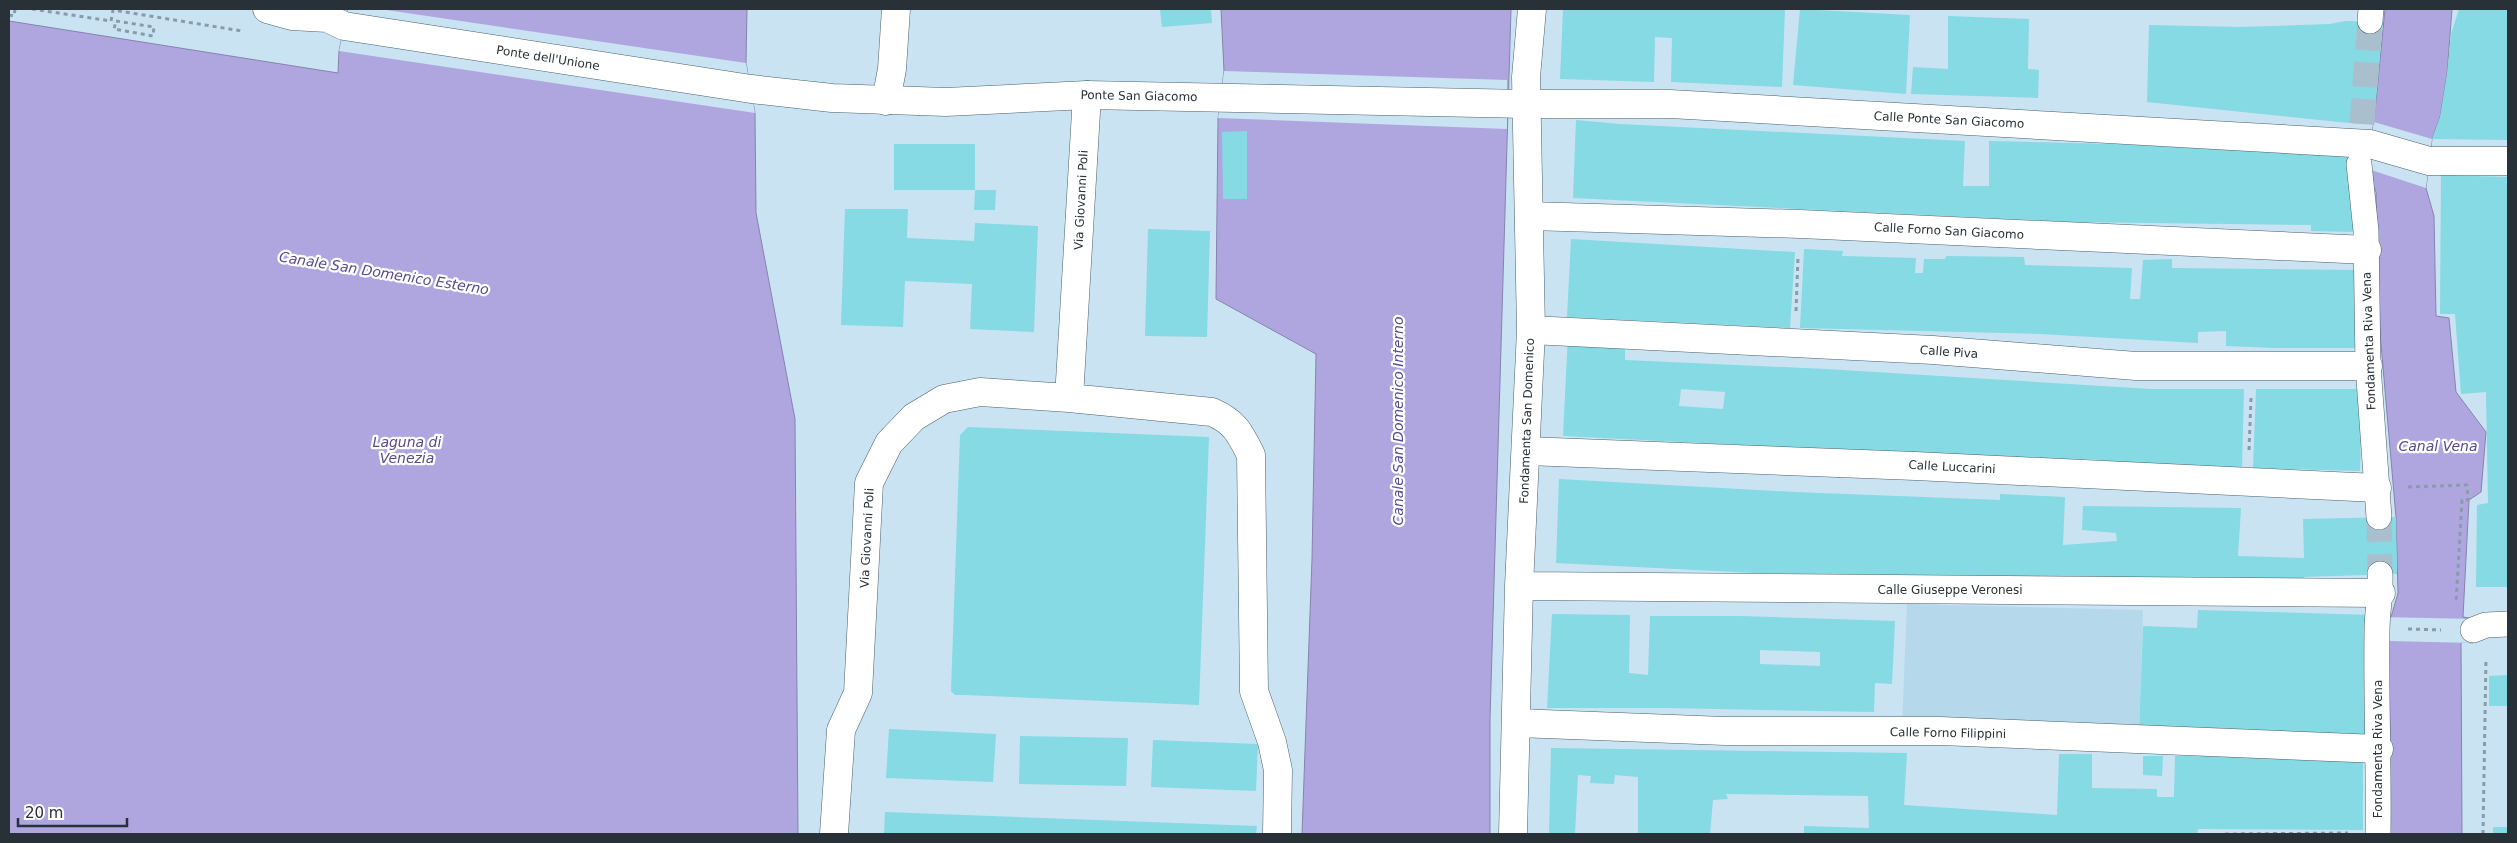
<svg xmlns="http://www.w3.org/2000/svg" width="2517" height="843" viewBox="0 0 2517 843" font-family="'DejaVu Sans',sans-serif">
<style>
.built{fill:#b6d8eb}
.water{fill:#afa6e0;stroke:#8683ad}
.pier{fill:#c9e3f2}
.building{fill:#85dae3;fill-rule:evenodd}
.lines{fill:none;stroke-linecap:round;stroke-linejoin:round}
.pedestrian-tunnel{stroke:#a9bfcd;stroke-width:25;stroke-dasharray:25 12;stroke-linecap:butt}
.pedestrian-casing{stroke:#49606d;stroke-width:26}
.minor-casing{stroke:#49606d;stroke-width:29}
.tertiary-casing{stroke:#49606d;stroke-width:29}
.path{stroke:#889ca7;stroke-width:3;stroke-dasharray:4 4;stroke-linecap:butt}
.pedestrian{stroke:#fff;stroke-width:25}
.minor{stroke:#fff;stroke-width:28}
.tertiary{stroke:#fff;stroke-width:28}
.labels{text-anchor:middle;stroke-width:4.5;stroke-linejoin:round;paint-order:stroke}
.street-label{font-size:12px;fill:#273137;stroke:#fff}
.water-label{font-size:14px;font-style:italic;fill:#584990;stroke:#fff}
</style>
<rect width="100%" height="100%" fill="#c9e3f2"/>
<path class="built" d="M1907,604L2143,610L2139,733L1902,725Z"/>
<path class="water" d="M348,9H747L746,63L755,113L756,213L795,419L798,834H9V21L338,73L339,51Z
M1221,9H1511L1490,719V834H1302L1312,559L1316,354L1216,299L1218,119L1224,71Z
M2385,9H2452L2447,74L2440,117L2432,139L2426,188L2434,216L2436,316L2449,318L2456,392L2486,432L2481,492L2469,500L2463,617L2475,619L2473,643L2461,642L2462,834H2390L2381,617H2391L2398,593L2396,517L2379,321L2376,192L2365,168L2374,122Z"/>
<path class="pier" d="M348,9H380L746,63L755,113L339,51Z
M1224,71L1507,80V129L1218,118Z
M2374,122L2432,139L2426,188L2365,168Z
M2381,617L2475,619L2473,643L2389,641Z"/>
<path class="building" d="M1180,9H1211L1212,23L1162,27L1160,10Z
M1563,9H1785L1782,87L1671,82L1672,38L1655,37L1654,82L1560,79Z
M1800,9L1910,15L1906,94L1793,85Z
M2459,9H2508V140L2432,139L2440,117L2447,74L2451,34Z
M1948,16L2029,19L2028,69L2039,70L2038,98L1911,94L1913,67L1948,69Z
M2345,21L2383,22L2374,122L2362,124L2339,122L2147,102L2149,25L2240,27L2330,24Z
M1576,120L1620,124L1965,141L1963,186H1989V141L2357,150L2356,232L2311,231V225L2071,222L1573,198Z
M1247,131V199H1223L1222,132Z
M894,144H975V190H996L995,210H974L975,190H894Z
M2441,175L2508,177V587H2476L2477,505L2488,503L2486,392L2461,394L2455,314H2440Z
M845,209H908L907,238L974,241L975,223L1038,226L1034,332L970,329L972,284L905,281L903,327L841,325Z
M1148,229L1210,231L1207,337L1145,336Z
M1571,239L1795,252L1790,328L1567,317Z
M1804,249L1843,251L1842,256L1916,258L1915,273H1923L1924,259H1945L1946,256L2024,257L2025,265L2132,268L2130,299H2140L2143,260L2172,259V268L2360,270L2361,348H2275L2226,346V331L2198,332V343L2040,334L1800,328Z
M1568,335L1625,340V360L1826,369L2151,389H2244L2242,468L2148,465L2089,459L1993,458L1563,436ZM1681,389L1725,392L1723,409L1679,406Z
M2256,389H2362L2360,471L2253,468Z
M968,427L1209,437L1199,705L965,695H955L951,691L960,435Z
M1559,479L1795,492L2000,500V494L2065,497L2063,545L2117,541L2116,533L2082,530L2083,506L2241,508L2238,556L2304,558L2303,519L2396,517L2397,574L2304,577V581L2239,582L2238,577L1975,586V576L1756,573L1556,563Z
M2198,610L2374,615L2370,740L2139,733L2143,626L2197,628Z
M1552,614L1630,615L1629,673L1648,675L1650,616H1740L1895,621L1892,684L1875,683L1874,712L1667,708H1547ZM1760,650L1820,652V666L1760,664Z
M2508,675V706H2489V676Z
M889,729L996,734L993,782L886,778Z
M1020,736L1128,738L1126,786L1019,784Z
M1153,740L1258,744L1256,791L1151,787Z
M1551,748L1907,753L1904,805L2057,815L2059,754H2092V788L2157,789V797H2174L2175,756L2363,757V830L2198,829L2197,834H1804V826L1869,828L1868,796L1726,794L1728,799L1713,800L1710,834H1638V777L1615,775L1614,784L1590,783L1591,776L1578,775L1575,834H1549Z
M2143,756H2163L2162,776L2143,775Z
M885,812L1257,826L1256,834H884Z
M2493,827H2508V834H2493Z"/>
<g class="lines">
<path class="pedestrian-tunnel" d="M2362,124L2370,21
M2379,517L2380,574"/>
<g class="pedestrian-casing">
<path id="pedestrian" d="M2370,21L2371,9
M2359,164L2366,231L2368,366L2379,517
M2473,630L2486,625L2508,624
M2378,834C2379,767 2376,699 2377,631C2377,612 2381,594 2380,574"/>
</g>
<g class="minor-casing">
<path id="minor" d="M886,101L892,69L896,9
M1530,216L1800,224L2367,250
M1531,330L1933,350L2136,366H2368
M1069,398L1212,412C1235,422 1240,433 1251,455L1254,691L1272,742L1278,770L1277,834
M1527,451L1915,466L2377,488
M1519,586L2381,593
M1516,723L1725,731H1940L2379,749
M834,834L841,730L858,693L869,483L889,443L914,417L944,399L980,392L1069,398L1087,95
M1513,834L1519,586L1531,330L1526,77L1532,9"/>
</g>
<g class="tertiary-casing">
<path id="tertiary" d="M267,9L292,16L327,18
M315,9L327,18L344,26L751,89L832,98L946,102L1087,95L1527,104H1670L2370,144L2429,161H2508"/>
</g>
<path class="path" d="M32,9L111,21L113,10L242,31
M9,15L14,16L15,9
M116,21L154,27L153,36L114,29Z
M1796,311L1798,257
M2249,450L2251,398
M2408,487L2467,485L2468,500H2462L2456,603
M2408,629L2441,630
M2225,834L2348,833
M2483,834L2486,658"/>
<use href="#pedestrian" class="pedestrian"/>
<use href="#minor" class="minor"/>
<use href="#tertiary" class="tertiary"/>
</g>
<g class="labels">
<g class="street-label">
<text transform="translate(548 58) rotate(9)" y="4">Ponte dell'Unione</text>
<text transform="translate(1139 96) rotate(1)" y="4">Ponte San Giacomo</text>
<text transform="translate(1949 120) rotate(3)" y="4">Calle Ponte San Giacomo</text>
<text transform="translate(1081 200) rotate(-87)" y="4">Via Giovanni Poli</text>
<text transform="translate(1949 231) rotate(3)" y="4">Calle Forno San Giacomo</text>
<text transform="translate(2369 341) rotate(-92)" y="4">Fondamenta Riva Vena</text>
<text transform="translate(1949 352) rotate(4)" y="4">Calle Piva</text>
<text transform="translate(1527 421) rotate(-88)" y="4">Fondamenta San Domenico</text>
<text transform="translate(1952 467) rotate(3)" y="4">Calle Luccarini</text>
<text transform="translate(867 538) rotate(-87)" y="4">Via Giovanni Poli</text>
<text x="1950" y="594">Calle Giuseppe Veronesi</text>
<text transform="translate(1948 733) rotate(1)" y="4">Calle Forno Filippini</text>
<text transform="translate(2378 749) rotate(-90)" y="4">Fondamenta Riva Vena</text>
</g>
<g class="water-label">
<text transform="translate(384 273) rotate(9)" y="5">Canale San Domenico Esterno</text>
<text transform="translate(1398 421) rotate(-90)" y="5">Canale San Domenico Interno</text>
<text x="407" y="447">Laguna di<tspan x="407" dy="16">Venezia</tspan></text>
<text x="2438" y="451">Canal Vena</text>
</g>
</g>
<rect width="2517" height="843" fill="none" stroke="#273137" stroke-width="20"/>
<path d="M18 818v8h109v-8" fill="none" stroke="#273137" stroke-width="2.5"/>
<text x="25" y="818" font-size="15" fill="#273137" stroke="#ffffff" stroke-width="4" paint-order="stroke">20 m</text>
</svg>
